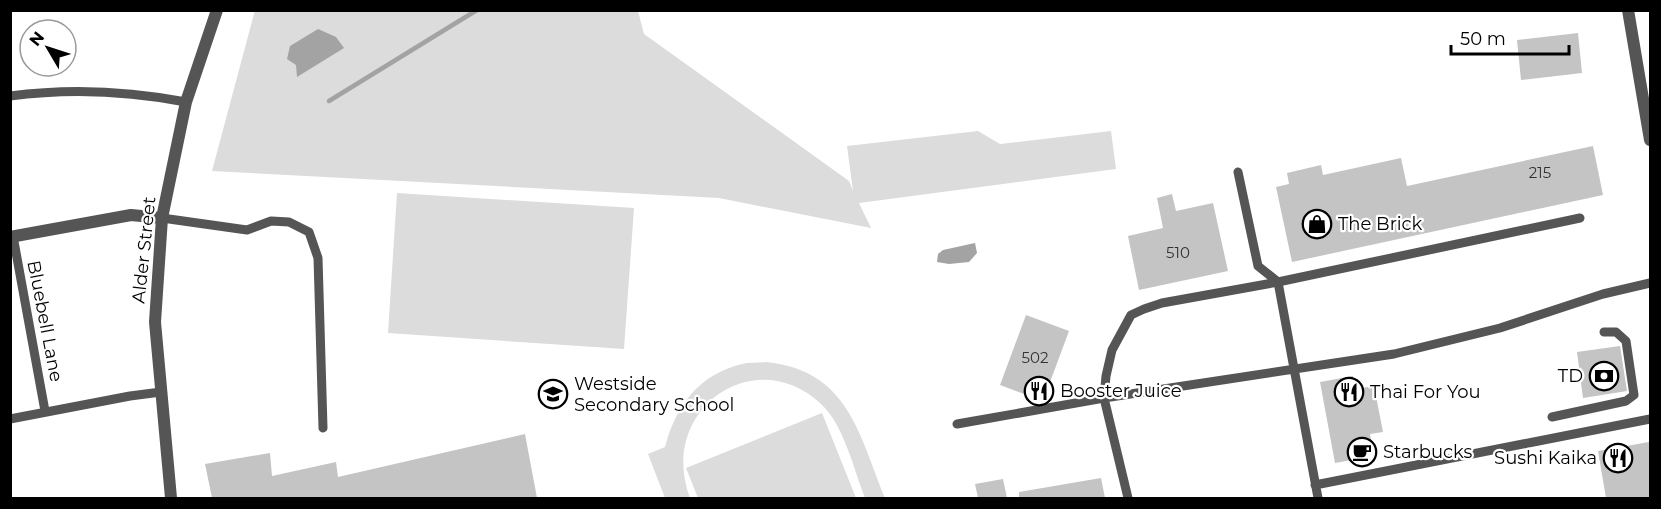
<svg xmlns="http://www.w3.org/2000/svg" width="1661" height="509" viewBox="0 0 1661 509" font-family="Montserrat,sans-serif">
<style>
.green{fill:#dcdcdc}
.water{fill:#a3a3a3}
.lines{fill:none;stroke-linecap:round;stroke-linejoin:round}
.stream{stroke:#a3a3a3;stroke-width:4.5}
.building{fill:#c4c4c4}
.service{stroke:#555;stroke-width:9}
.minor{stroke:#555;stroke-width:12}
.tertiary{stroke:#555;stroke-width:12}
.labels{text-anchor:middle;stroke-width:4.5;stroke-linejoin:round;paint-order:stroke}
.number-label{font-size:15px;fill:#313131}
.poi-label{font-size:18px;fill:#000;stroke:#fff;text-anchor:start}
.street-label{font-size:18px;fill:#000;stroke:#fff}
</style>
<rect width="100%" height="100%" fill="#fff"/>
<path class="green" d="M255,10L638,11L644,34L849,181L853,191L847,146L978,131L1000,144L1111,131L1116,169L859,203L871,228L719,198L212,171Z
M397,193L634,208L624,349L388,333Z
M766,362C848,370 859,434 885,498H865C854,470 844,425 821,404C754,341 657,411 690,498H665L648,454L665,447C676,406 698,375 742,364C749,362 758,363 766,362Z
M822,413L856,498H698L686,468Z"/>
<path class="water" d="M318,29L336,37L344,48L297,77L296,65L287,59L290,46Z
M975,243L977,253L969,262L949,264L937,262L938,254L943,250Z"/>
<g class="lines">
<path class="stream" d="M329,101L477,10"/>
</g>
<path class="building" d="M1578,33L1582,73L1521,80L1517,40Z
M1593,146L1603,195L1292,262L1276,187L1289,184L1287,173L1321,165L1323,175L1401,158L1407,186Z
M1172,194L1176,211L1213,203L1228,271L1139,290L1128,236L1163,228L1157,198Z
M1026,315L1069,331L1043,401L1000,385Z
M1620,346L1627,391L1583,398L1577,352Z
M1353,376L1355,389L1374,386L1383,432L1370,434L1374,456L1335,463L1320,382Z
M525,434L537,498H212L205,464L270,453L272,476L336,462L338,477Z
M1649,442L1650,498H1606L1598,451Z
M1101,478L1105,498H1019V492Z
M1003,479L1007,498H978L975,484Z"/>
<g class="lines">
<path class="service" d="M10,96C69,88 129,91 186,102
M1238,172L1258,266L1278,282L1318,498
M162,218L247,230L271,221L289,222L309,232L318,258L323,428
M13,236L45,411
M1552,417L1626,401L1634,395L1626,341L1616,332H1604
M10,419L130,396L161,392
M957,424L1104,398L1394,354L1500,328L1603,294L1650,283
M1315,485L1650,419
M1128,498L1104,398L1106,376L1112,350L1131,315L1144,309L1162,303L1278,282L1580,218"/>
<path class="minor" d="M10,237L131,215L162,218"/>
<path class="tertiary" d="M1628,10L1650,140
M171,498L155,322L162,218L186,102L217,10"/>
</g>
<defs>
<g id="shop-ring" transform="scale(1.5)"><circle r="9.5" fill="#fff" stroke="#000" stroke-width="1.5"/><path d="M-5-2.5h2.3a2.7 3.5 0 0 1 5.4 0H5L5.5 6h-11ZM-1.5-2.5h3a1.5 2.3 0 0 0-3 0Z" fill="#000"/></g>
<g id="bank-ring" transform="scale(1.5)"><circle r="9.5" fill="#fff" stroke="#000" stroke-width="1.5"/><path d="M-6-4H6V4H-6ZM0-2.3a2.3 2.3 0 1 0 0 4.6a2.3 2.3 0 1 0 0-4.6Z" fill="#000"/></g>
<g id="restaurant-ring" transform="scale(1.5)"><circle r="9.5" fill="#fff" stroke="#000" stroke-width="1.5"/><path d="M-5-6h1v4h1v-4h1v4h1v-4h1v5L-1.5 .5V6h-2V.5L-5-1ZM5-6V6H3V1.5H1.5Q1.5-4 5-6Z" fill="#000"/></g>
<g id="school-ring" transform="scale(1.5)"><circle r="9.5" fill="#fff" stroke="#000" stroke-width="1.5"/><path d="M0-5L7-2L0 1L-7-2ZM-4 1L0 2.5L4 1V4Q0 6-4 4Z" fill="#000"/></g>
<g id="cafe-ring" transform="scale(1.5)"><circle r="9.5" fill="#fff" stroke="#000" stroke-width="1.5"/><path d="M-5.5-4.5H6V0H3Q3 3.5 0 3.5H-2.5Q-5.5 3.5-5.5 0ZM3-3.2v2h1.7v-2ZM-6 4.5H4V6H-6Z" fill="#000"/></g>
</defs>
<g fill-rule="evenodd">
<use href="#shop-ring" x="1317" y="224"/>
<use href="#bank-ring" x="1604" y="376"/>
<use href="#restaurant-ring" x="1039" y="391"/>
<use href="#restaurant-ring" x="1349" y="392"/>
<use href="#school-ring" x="553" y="394"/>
<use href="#cafe-ring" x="1362" y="452"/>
<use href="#restaurant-ring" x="1618" y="458"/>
</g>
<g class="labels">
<g class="number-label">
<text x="1540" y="178">215</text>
<text x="1178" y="258">510</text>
<text x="1035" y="363">502</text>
</g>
<g class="poi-label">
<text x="1338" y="230">The Brick</text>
<text x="1583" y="382" text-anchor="end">TD</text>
<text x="574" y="390">Westside<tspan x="574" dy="21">Secondary School</tspan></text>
<text x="1060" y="397">Booster Juice</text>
<text x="1370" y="398">Thai For You</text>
<text x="1383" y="458">Starbucks</text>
<text x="1597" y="464" text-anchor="end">Sushi Kaika</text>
</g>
<g class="street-label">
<text transform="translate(144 250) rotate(-84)" y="6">Alder Street</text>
<text transform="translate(45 321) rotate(79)" y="6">Bluebell Lane</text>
</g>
</g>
<rect width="1661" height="509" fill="none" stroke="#000000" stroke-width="24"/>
<g transform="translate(48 48) rotate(309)"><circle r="28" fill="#ffffff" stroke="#999999" stroke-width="1.5"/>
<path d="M0-4.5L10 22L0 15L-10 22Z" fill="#000000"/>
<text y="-9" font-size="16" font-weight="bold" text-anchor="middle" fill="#000000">N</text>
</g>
<path d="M1451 45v9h118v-9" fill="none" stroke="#000000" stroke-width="3"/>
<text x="1460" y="45" font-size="18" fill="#000000" stroke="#ffffff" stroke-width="4.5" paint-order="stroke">50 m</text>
</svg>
